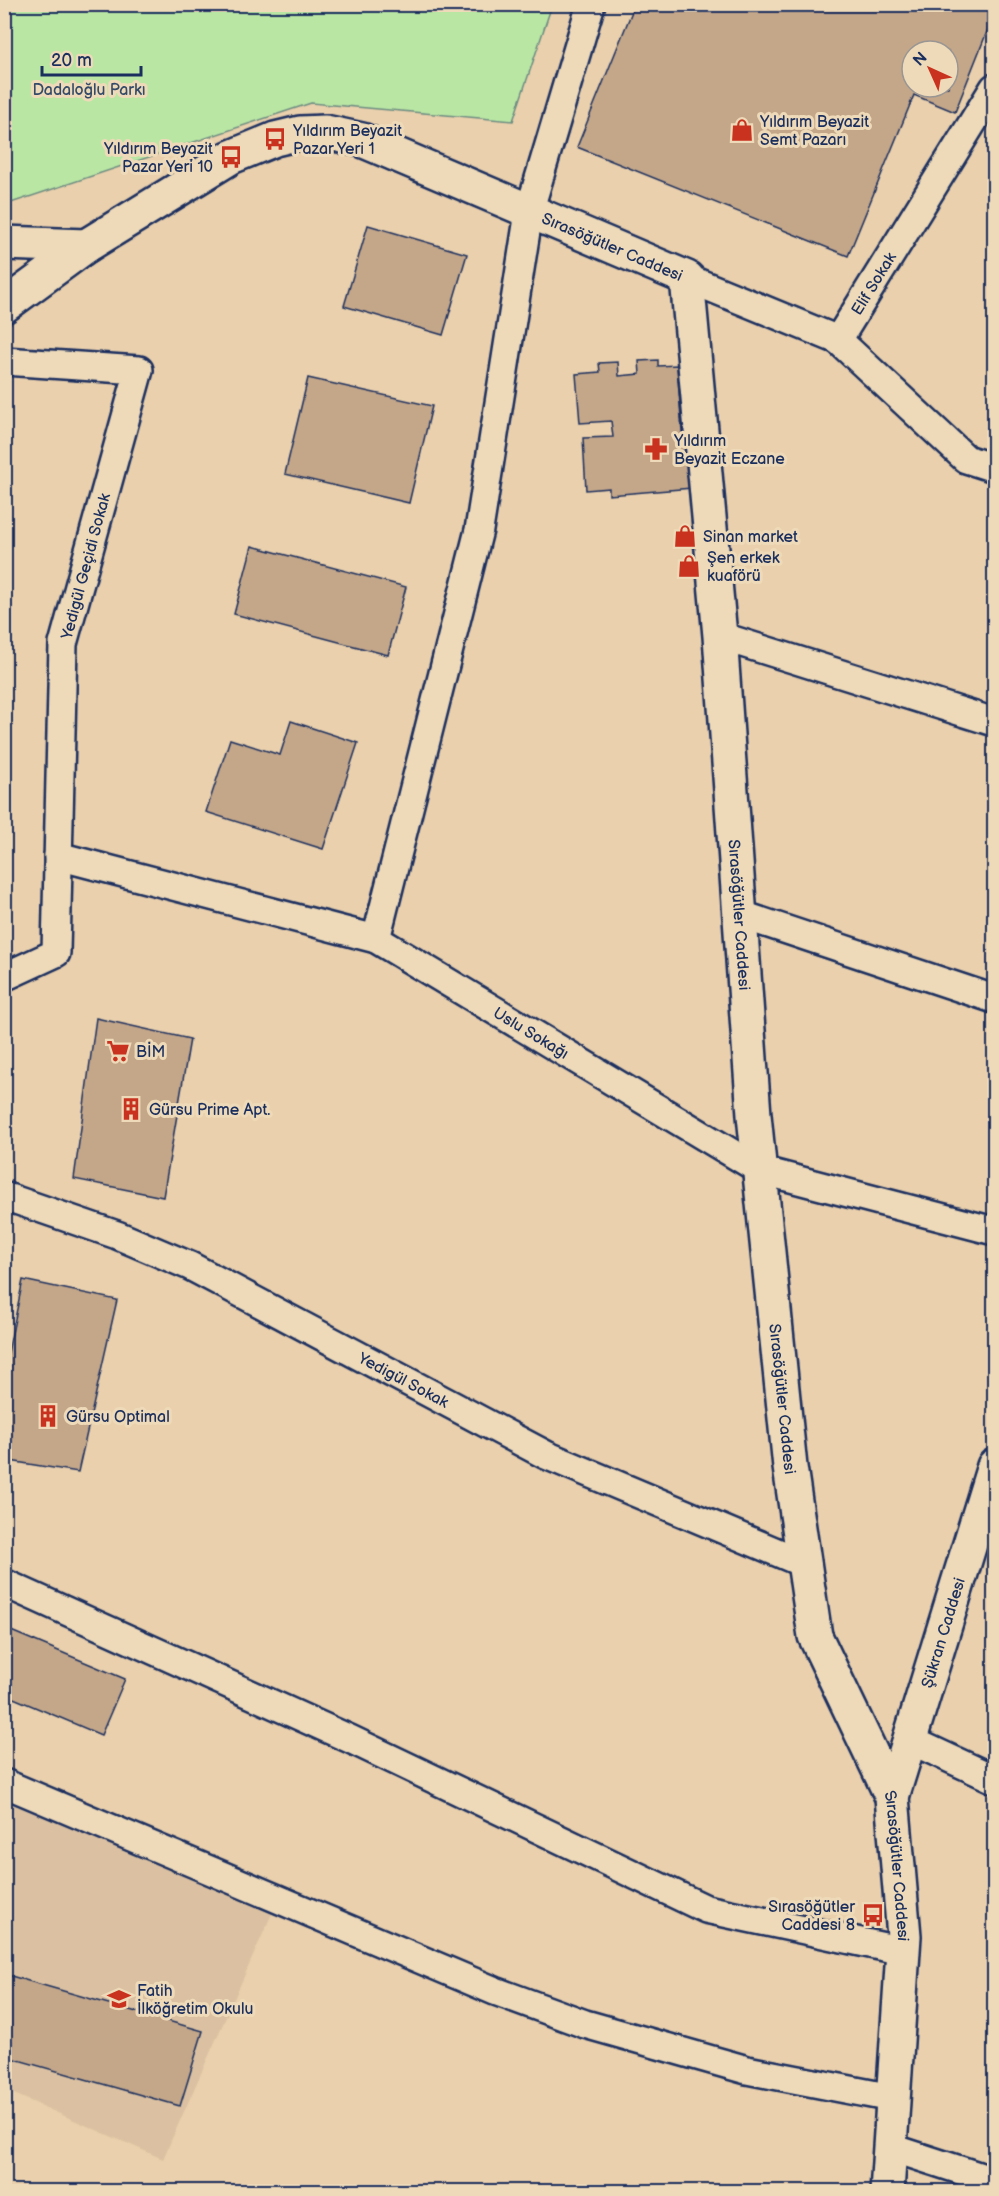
<svg xmlns="http://www.w3.org/2000/svg" width="999" height="2196" viewBox="0 0 999 2196" font-family="'Balsamiq Sans',sans-serif">
<style>
.built{fill:#dbc1a1}
.green{fill:#bae6a4;stroke:#6a8a81;stroke-width:1.5}
.building{fill:#c4a789;stroke:#1b2f5e;stroke-width:1.5;fill-rule:evenodd}
.lines{fill:none;stroke-linecap:round;stroke-linejoin:round}
.street-casing{stroke:#1b2f5e;stroke-width:32}
.secondary-casing{stroke:#1b2f5e;stroke-width:38}
.street{stroke:#eedab8;stroke-width:27}
.secondary{stroke:#eedab8;stroke-width:33}
.labels{text-anchor:middle;stroke-width:6;stroke-linejoin:round;paint-order:stroke}
.park-label{font-size:16px;fill:#334a68;stroke:#eedab8}
.poi-label{font-size:16px;fill:#1b2f5e;stroke:#eedab8;text-anchor:start}
.street-label{font-size:16px;fill:#1b2f5e;stroke:#eedab8}
</style>
<rect width="100%" height="100%" fill="#ead0ac"/>
<filter id="ink" filterUnits="userSpaceOnUse"><feTurbulence type="fractalNoise" baseFrequency=".0167" numOctaves="2"/><feDisplacementMap in="SourceGraphic" scale="12" xChannelSelector="R" yChannelSelector="G"/><feConvolveMatrix kernelMatrix="1 2 1 2 8 2 1 2 1" color-interpolation-filters="sRGB"/></filter>
<g filter="url(#ink)">
<path class="built" d="M5,1790L274,1909L163,2159L5,2090Z"/>
<path class="green" d="M4,5L5,4L552,5L513,121L311,103L5,205Z"/>
<path class="building" d="M635,4H994V14L955,112L914,95L848,256L577,147ZM912,51H948V87H912Z
M368,225L467,254L443,335L344,306Z
M658,360V366L677,365L683,445H689L692,488L609,495V488L586,490L583,438L613,437L611,421L580,423L576,374L600,372L599,363L618,362L619,376L640,374L639,361Z
M308,378L432,406L409,503L285,474Z
M252,546L406,587L388,655L234,614Z
M291,721L358,743L323,849L206,812L230,739L280,755Z
M96,1018L190,1039L163,1197L74,1179Z
M23,1280L117,1300L78,1472L4,1460V1372Z
M4,1628L125,1679L101,1735L4,1694Z
M4,1974L203,2031L180,2106L4,2056Z"/>
<g class="lines">
<g class="street-casing">
<g id="street">
<path id="s1" d="M687,278L838,340L994,88"/>
<path d="M838,340L966,459L994,468"/>
<path d="M4,361L139,370L63,644L56,953L4,977"/>
<path d="M720,636L994,722"/>
<path id="s2" d="M58,856L376,939L760,1170L994,1231"/>
<path d="M739,914L994,999"/>
<path d="M376,939L479,530L529,212L591,4"/>
<path id="s3" d="M4,1196L117,1235L190,1266L546,1455L805,1564"/>
<path d="M4,1583L350,1739L706,1909L903,1951"/>
<path d="M910,1740L994,1779"/>
<path d="M4,1783L495,1991L585,2024L747,2070L892,2098"/>
<path d="M889,2147L994,2181"/>
</g>
</g>
<g class="secondary-casing">
<g id="secondary">
<path d="M4,243L86,246"/>
<path id="s4" d="M4,306L86,246L231,157L275,139L300,133L325,132L362,140L687,278L720,636L754,1115L790,1467L815,1636L892,1797L904,1936L887,2192"/>
<path id="s5" d="M892,1797L994,1466"/>
</g>
</g>
<use href="#street" class="street"/>
<use href="#secondary" class="secondary"/>
</g>
</g>
<defs>
<g id="shop-bare" transform="scale(1.8)"><path d="M-5-2.5h2.3a2.7 3.5 0 0 1 5.4 0H5L5.5 6h-11ZM-1.5-2.5h3a1.5 2.3 0 0 0-3 0Z" fill="#c8321e" stroke="#eedab8" stroke-width="2.5" paint-order="stroke"/></g>
<g id="bus-bare" transform="scale(1.8)"><path d="M-5-6H5V4H4V6H2V4H-2V6H-4V4H-5ZM-3.5-4V0h7V-4ZM-3.5 1.2v1.5H-2V1.2ZM2 1.2v1.5H3.5V1.2Z" fill="#c8321e" stroke="#eedab8" stroke-width="2.5" paint-order="stroke"/></g>
<g id="pharmacy-bare" transform="scale(1.8)"><path d="M-2-6h4v4h4v4h-4v4h-4v-4h-4v-4h4Z" fill="#c8321e" stroke="#eedab8" stroke-width="2.5" paint-order="stroke"/></g>
<g id="supermarket-bare" transform="scale(1.8)"><path d="M-6-5.5h2.5l.6 2H6L4.5 2H-2.5L-4.4-4H-6ZM-1.5 3.2a1.3 1.3 0 1 0 .1 0ZM3 3.2a1.3 1.3 0 1 0 .1 0Z" fill="#c8321e" stroke="#eedab8" stroke-width="2.5" paint-order="stroke"/></g>
<g id="building-bare" transform="scale(1.8)"><path d="M-4-6H4V6H1V3H-1V6H-4ZM-2.5-4.3h1.7v1.8h-1.7ZM.8-4.3h1.7v1.8H.8ZM-2.5-1h1.7V.8h-1.7ZM.8-1h1.7V.8H.8Z" fill="#c8321e" stroke="#eedab8" stroke-width="2.5" paint-order="stroke"/></g>
<g id="school-bare" transform="scale(1.8)"><path d="M0-5L7-2L0 1L-7-2ZM-4 1L0 2.5L4 1V4Q0 6-4 4Z" fill="#c8321e" stroke="#eedab8" stroke-width="2.5" paint-order="stroke"/></g>
</defs>
<g fill-rule="evenodd">
<use href="#shop-bare" x="742" y="130"/>
<use href="#bus-bare" x="275" y="139"/>
<use href="#bus-bare" x="231" y="157"/>
<use href="#pharmacy-bare" x="656" y="449"/>
<use href="#shop-bare" x="685" y="536"/>
<use href="#shop-bare" x="689" y="566"/>
<use href="#supermarket-bare" x="118" y="1051"/>
<use href="#building-bare" x="131" y="1109"/>
<use href="#building-bare" x="48" y="1416"/>
<use href="#bus-bare" x="873" y="1915"/>
<use href="#school-bare" x="119" y="1999"/>
</g>
<g class="labels">
<g class="park-label">
<text x="89" y="95">Dadaloğlu Parkı</text>
</g>
<g class="poi-label">
<text x="760" y="127">Yıldırım Beyazit<tspan x="760" dy="18">Semt Pazarı</tspan></text>
<text x="293" y="136">Yıldırım Beyazit<tspan x="293" dy="18">Pazar Yeri 1</tspan></text>
<text x="213" y="154" text-anchor="end">Yıldırım Beyazit<tspan x="213" dy="18">Pazar Yeri 10</tspan></text>
<text x="674" y="446">Yıldırım<tspan x="674" dy="18">Beyazit Eczane</tspan></text>
<text x="703" y="542">Sinan market</text>
<text x="707" y="563">Şen erkek<tspan x="707" dy="18">kuaförü</tspan></text>
<text x="136" y="1057">BİM</text>
<text x="149" y="1115">Gürsu Prime Apt.</text>
<text x="66" y="1422">Gürsu Optimal</text>
<text x="855" y="1912" text-anchor="end">Sırasöğütler<tspan x="855" dy="18">Caddesi 8</tspan></text>
<text x="137" y="1996">Fatih<tspan x="137" dy="18">İlköğretim Okulu</tspan></text>
</g>
<g class="street-label">
<text dy="6" stroke="none"><textPath href="#s4" startOffset="680">Sırasöğütler Caddesi</textPath></text>
<text dy="6" stroke="none"><textPath href="#s1" startOffset="230">Elif Sokak</textPath></text>
<text transform="translate(85 566) rotate(-75)" y="6">Yedigül Geçidi Sokak</text>
<text dy="6" stroke="none"><textPath href="#s4" startOffset="1400">Sırasöğütler Caddesi</textPath></text>
<text dy="6" stroke="none"><textPath href="#s2" startOffset="510">Uslu Sokağı</textPath></text>
<text dy="6" stroke="none"><textPath href="#s3" startOffset="441">Yedigül Sokak</textPath></text>
<text dy="6" stroke="none"><textPath href="#s4" startOffset="1886">Sırasöğütler Caddesi</textPath></text>
<text dy="6" stroke="none"><textPath href="#s5" startOffset="172">Şükran Caddesi</textPath></text>
<text dy="6" stroke="none"><textPath href="#s4" startOffset="2373">Sırasöğütler Caddesi</textPath></text>
</g>
</g>
<rect width="999" height="2196" fill="none" stroke="#eedab8" stroke-width="24"/>
<rect x="12" y="12" width="975" height="2172" fill="none" stroke="#1b2f5e" stroke-width="2" filter="url(#ink)"/>
<g transform="translate(930 69) rotate(315)"><circle r="28" fill="#eedab8" stroke="#9a9694" stroke-width="1.5"/>
<path d="M0-4.5L10 22L0 15L-10 22Z" fill="#c8321e"/>
<text y="-9" font-size="16" font-weight="bold" text-anchor="middle" fill="#1b2f5e">N</text>
</g>
<path d="M42 66v9h99v-9" fill="none" stroke="#1b2f5e" stroke-width="3"/>
<text x="51" y="66" font-size="18" fill="#1b2f5e" stroke="#eedab8" stroke-width="4.5" paint-order="stroke">20 m</text>
</svg>
